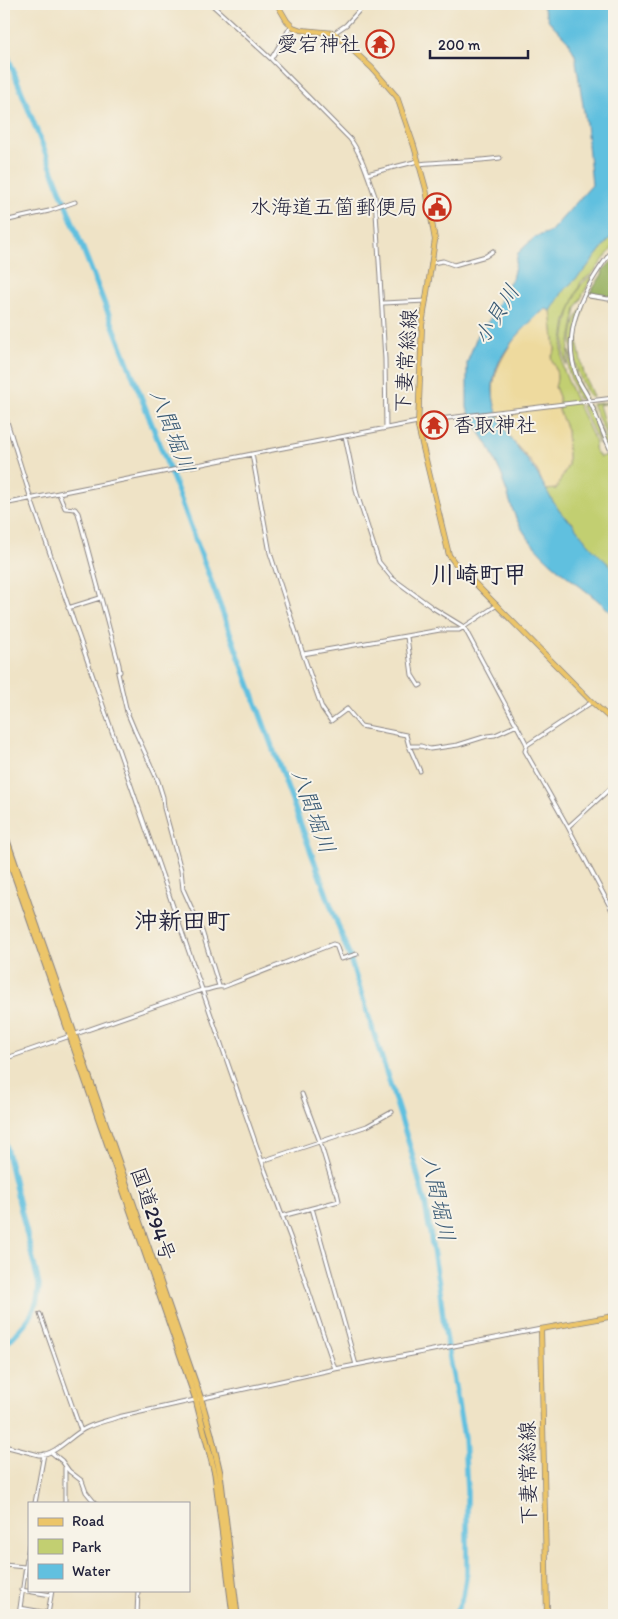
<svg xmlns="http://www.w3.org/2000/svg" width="618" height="1619" viewBox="0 0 618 1619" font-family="Itim,'Klee One',sans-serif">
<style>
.green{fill:#c2cf71;stroke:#727856}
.forest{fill:#99b263;stroke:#5e6a4f}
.sand{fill:#eeda9e;stroke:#887e6c}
.water{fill:#61c0df;stroke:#42718d}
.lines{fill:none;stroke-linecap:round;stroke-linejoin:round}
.river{stroke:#61c0df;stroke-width:5.5}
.minor-casing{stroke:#888280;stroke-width:5}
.major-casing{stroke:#888280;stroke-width:6}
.highway-casing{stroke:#888280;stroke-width:7}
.minor{stroke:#fff;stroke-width:3}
.major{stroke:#ecc569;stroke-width:4.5}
.highway{stroke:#ecc569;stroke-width:5}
.labels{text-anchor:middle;stroke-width:4;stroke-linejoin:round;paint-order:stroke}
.poi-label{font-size:21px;fill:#22223b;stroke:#f7f3e8;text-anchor:end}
.street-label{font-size:21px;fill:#22223b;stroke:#f7f3e8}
.water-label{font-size:22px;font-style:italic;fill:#385974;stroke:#f7f3e8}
.quarter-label{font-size:24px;font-weight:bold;fill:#22223b;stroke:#f7f3e8}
</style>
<rect width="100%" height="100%" fill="#f7f3e8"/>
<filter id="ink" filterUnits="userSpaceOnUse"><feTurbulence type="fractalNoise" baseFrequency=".02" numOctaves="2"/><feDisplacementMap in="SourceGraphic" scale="10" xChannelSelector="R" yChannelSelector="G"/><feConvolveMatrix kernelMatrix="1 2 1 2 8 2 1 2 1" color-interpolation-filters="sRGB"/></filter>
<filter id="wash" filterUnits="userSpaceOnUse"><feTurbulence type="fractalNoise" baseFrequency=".0096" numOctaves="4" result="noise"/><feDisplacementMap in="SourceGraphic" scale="20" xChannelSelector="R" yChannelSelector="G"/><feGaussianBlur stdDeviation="1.12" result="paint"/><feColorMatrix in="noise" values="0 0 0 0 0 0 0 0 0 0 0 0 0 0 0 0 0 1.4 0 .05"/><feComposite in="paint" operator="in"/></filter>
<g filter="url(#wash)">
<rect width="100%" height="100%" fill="#efe3c6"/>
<path class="green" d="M614,233V246L594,272L581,282L579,287L566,320L562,347L563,368L573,394L596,443L594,449L600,457L607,455L601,444L598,425L614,458V569L594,551L579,533L572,522L563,516L545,490L556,489L568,465V458L567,430L559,411V397L555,387C559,376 556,369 551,358L555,350L551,311L554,304L564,290L584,271Z
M593,275L576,308L566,365C560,343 569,305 581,285C584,281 589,278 593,275Z
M584,306L577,332L578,346L584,374L593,397H590C574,370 562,333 584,306Z
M570,351L577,379L586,399H578L568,370Z
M614,402L599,405L608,436L614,449V454L592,404Z
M581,405H589L596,424L599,444Z"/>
<path class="forest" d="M614,259V296L592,295L590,293L603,273L602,271Z"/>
<path class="sand" d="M546,309L551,311L555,350L551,358C556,369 559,376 555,387L559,397V411L567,430L568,458V465L556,489L545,490C542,483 540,475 536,469C529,458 519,449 511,439C491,413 487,386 503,357C513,338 528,321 546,309Z"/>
<path class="water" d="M542,4H614V233L584,271L564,290L551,311L546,309C536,315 529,324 521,332C495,359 484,386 501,422C509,439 523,453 534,469C544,483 550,500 562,514C565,518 570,520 573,524C585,541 598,555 614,569V615C583,584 539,563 518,522C511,509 509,495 503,482V478L489,447L476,426L467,408V363L477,336L492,316L506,287L512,279L518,253L535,237L550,232L592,185L586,124L575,55L568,41L549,21Z"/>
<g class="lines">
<path class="river" d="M4,47L174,481L349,955L411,1150L425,1203L440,1291L444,1325L464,1437L467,1492V1572L463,1597L455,1615
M4,1139L39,1285C38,1315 23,1326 4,1346"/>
</g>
</g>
<g filter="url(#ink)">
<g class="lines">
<g class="minor-casing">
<path id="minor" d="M211,4L271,59L350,139C362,155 368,177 375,196L385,359L386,428
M334,33L346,25L365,4
M271,59L291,26
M419,164C446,161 473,162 500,158
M367,174L418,161
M4,221L49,211L75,202
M614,248C586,285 559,329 577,377C580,384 585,391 588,397C597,417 604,437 614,457
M432,263L443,261L454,265L486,256L493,251
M589,296L608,299L614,298
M613,298L614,305
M383,303L426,301
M4,412L31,499L265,1170L295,1250L335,1369
M345,436L357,494L379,562L392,578L433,608L464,627L525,741L527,745L525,751L568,827L614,914
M252,454L270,553L303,654L322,708L331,721L347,709L361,726L406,735L409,746H421L430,749L458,745L487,736L495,735L517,725
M59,494L65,508L75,509L78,513L119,665L120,672L118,673L127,712L135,731L158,781L163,797L164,808L181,870L183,889L202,931L219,986
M4,504L252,454L423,421L614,398
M68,608L100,598
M407,637L412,675L419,686L421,685
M303,654L440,630H459L464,627L497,605
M527,745L592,702
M409,746L420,771
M568,827L614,785
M4,1059L202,990C210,991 215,985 223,987L333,944L336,945L341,959L357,954
M262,1161L367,1126L392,1112
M312,1208L356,1365
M282,1216L339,1201L337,1192L334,1188L320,1142L302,1094
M40,1314L81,1431
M4,1446L39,1455C57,1454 69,1437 84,1429C95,1423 107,1421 118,1417L335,1369L541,1329
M51,1452L62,1461L69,1471L82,1481L86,1492L95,1503
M35,1503L44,1454
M65,1503V1467
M4,1565L25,1567
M21,1590L51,1595
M20,1608L48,1613
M48,1614L52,1590
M19,1615L29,1545
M137,1615L138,1590"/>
</g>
<g class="major-casing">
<path id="major" d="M277,4L287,21L293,27L301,30L334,33L372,68L397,97L414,146L426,189L435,240L422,325L418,427L449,555L454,562L592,702L614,722
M547,1615L541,1329L614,1316"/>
</g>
<g class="highway-casing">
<path id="highway" d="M4,832L201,1399L211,1434L220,1473L237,1615
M4,845L196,1400L215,1474L233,1615"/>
</g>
<use href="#minor" class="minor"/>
<use href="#major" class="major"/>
<use href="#highway" class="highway"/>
</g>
</g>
<defs>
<g id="temple-ring" transform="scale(1.4375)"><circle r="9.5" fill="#f7f3e8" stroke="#c8321e" stroke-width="1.5"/><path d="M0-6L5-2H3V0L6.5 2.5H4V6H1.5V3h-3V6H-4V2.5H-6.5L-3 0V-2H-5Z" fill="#c8321e"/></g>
<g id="civic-ring" transform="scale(1.4375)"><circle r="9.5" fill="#f7f3e8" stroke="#c8321e" stroke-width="1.5"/><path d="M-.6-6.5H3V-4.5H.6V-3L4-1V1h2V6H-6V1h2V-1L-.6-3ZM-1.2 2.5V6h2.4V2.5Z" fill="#c8321e"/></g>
</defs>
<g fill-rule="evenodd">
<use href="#temple-ring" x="380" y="44"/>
<use href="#civic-ring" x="437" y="207"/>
<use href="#temple-ring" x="434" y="425"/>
</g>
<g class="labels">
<g class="poi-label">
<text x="361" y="51">愛宕神社</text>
<text x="418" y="214">水海道五箇郵便局</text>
<text x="453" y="432" text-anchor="start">香取神社</text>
</g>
<g class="street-label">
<text transform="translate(406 361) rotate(-86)" y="7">下妻常総線</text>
<text transform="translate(153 1214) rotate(71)" y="7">国道294号</text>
<text transform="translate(528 1473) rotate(-91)" y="7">下妻常総線</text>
</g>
<g class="water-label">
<text transform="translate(496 314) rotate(-58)" y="8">小貝川</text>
<text transform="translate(173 431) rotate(69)" y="8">八間堀川</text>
<text transform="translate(314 811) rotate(70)" y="8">八間堀川</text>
<text transform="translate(439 1198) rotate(78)" y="8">八間堀川</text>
</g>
<g class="quarter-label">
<text x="479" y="583">川崎町甲</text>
<text x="182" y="929">沖新田町</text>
</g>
</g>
<rect width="618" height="1619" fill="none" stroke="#f7f3e8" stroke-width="20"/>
<rect x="28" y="1502" width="162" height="90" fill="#f7f3e8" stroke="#a29fa3"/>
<rect x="38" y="1518" width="25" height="8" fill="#ecc569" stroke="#a29fa3"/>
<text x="72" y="1526" font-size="15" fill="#22223b">Road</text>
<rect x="38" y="1539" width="25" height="15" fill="#c2cf71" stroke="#a29fa3"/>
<text x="72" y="1552" font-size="15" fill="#22223b">Park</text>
<rect x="38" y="1564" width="25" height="15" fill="#61c0df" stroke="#a29fa3"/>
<text x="72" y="1576" font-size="15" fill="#22223b">Water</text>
<path d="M430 50v8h98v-8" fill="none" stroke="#22223b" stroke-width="2.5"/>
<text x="438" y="50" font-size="15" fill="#22223b" stroke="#f7f3e8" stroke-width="4" paint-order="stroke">200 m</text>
</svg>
